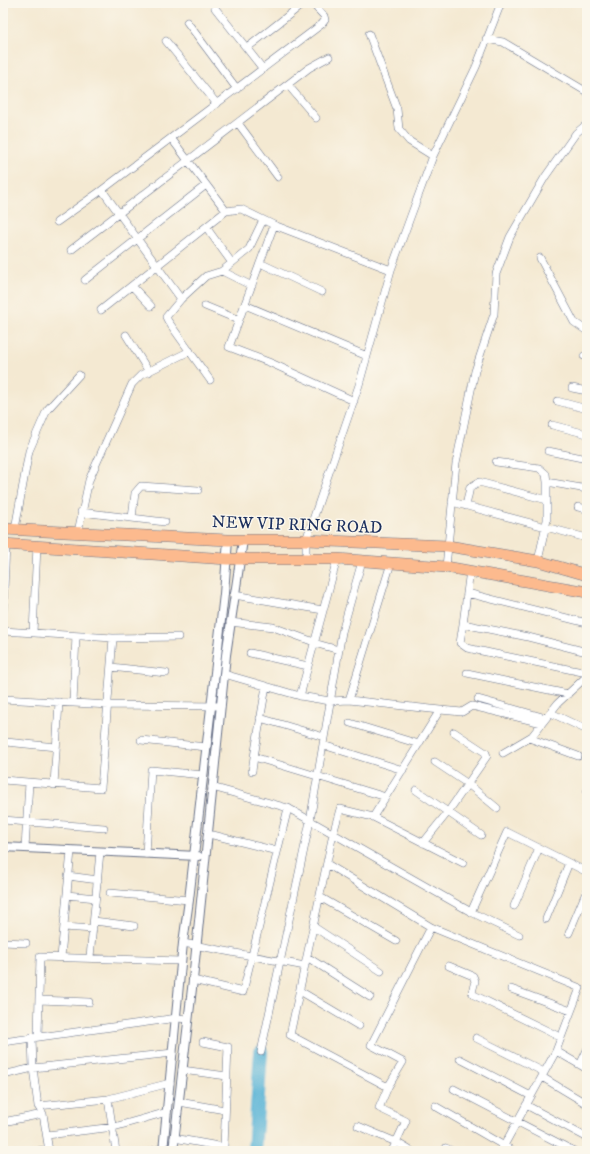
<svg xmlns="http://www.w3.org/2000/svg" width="590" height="1154" viewBox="0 0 590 1154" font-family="'IM FELL DW Pica',serif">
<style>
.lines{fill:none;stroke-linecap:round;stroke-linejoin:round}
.river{stroke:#57b2d5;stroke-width:14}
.minor-casing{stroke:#677087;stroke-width:8}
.tertiary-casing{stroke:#677087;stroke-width:10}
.primary-casing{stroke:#677087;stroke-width:12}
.minor{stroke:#fff;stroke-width:7}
.tertiary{stroke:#fff;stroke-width:8}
.primary{stroke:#fcba8e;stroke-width:11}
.labels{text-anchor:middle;stroke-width:3;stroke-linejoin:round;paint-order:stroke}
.street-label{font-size:17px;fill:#1b2f5e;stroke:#fbf7ec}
</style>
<rect width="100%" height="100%" fill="#fbf7ec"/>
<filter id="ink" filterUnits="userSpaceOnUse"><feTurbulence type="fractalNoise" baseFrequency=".025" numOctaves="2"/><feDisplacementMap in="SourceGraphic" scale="8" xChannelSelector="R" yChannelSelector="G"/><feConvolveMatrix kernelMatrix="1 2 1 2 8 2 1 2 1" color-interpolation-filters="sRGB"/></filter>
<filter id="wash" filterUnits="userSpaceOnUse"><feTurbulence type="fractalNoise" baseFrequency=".012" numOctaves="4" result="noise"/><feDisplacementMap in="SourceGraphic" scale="16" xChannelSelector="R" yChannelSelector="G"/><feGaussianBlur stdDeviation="0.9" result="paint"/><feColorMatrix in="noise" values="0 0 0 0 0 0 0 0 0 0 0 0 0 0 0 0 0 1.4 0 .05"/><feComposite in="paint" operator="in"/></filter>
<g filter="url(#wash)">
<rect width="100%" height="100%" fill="#f4e9d2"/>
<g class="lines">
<path class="river" d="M254,1151L261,1052"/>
</g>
</g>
<g filter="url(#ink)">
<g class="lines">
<g class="minor-casing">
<path id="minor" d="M312,3L324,16L325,20L322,24L171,138L226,211L241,209L274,225L229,347L271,363L354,401
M215,8L263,69
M187,22L237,89
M369,34L397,109L399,129L409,141L433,156
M486,39L503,42L587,92
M166,41L217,104
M247,48L304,3
M288,85L316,118
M238,123L278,177
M171,138L102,190L181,299L206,276L222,271L249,249L263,220
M57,222L102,190
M274,225L391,270
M206,227L232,263
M71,250L309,68L329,57
M540,258L574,322L587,331
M260,263L322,292
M222,271L252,286
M85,280L206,185
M132,286L151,306
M181,299L166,317L168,321L210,380
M245,305L367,356
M205,306L239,320
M101,310L226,211
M126,335L149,372
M584,356L587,357
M572,388L587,391
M557,401L587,409
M552,425L587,434
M548,451L587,459
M496,462L539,468L546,474L547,482
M452,502L587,538
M466,506L470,487L479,482L547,500
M578,507L587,509
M81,512L165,522
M132,518L135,493L141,486L198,490
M15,529L29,451L47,410L79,375
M78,532L89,480L132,384L141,375L190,351
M306,558V540L359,385L391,270L410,218L433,156L476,67L501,3
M337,559L300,696L330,701L349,700
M538,561L547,520V482L587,489
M391,563L349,700L440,710L373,817L340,809L333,834L290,1035L388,1087L379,1108L406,1121L392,1151
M446,567L456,463L475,371L494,314L496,274L510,237L545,177L576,133L587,124
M470,570L463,624L528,637L587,652
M467,593L587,623
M234,595L323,610
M3,612L6,544
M230,622L273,627L314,642
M463,624L460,643L467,648L587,673
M3,631L113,638L178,637
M33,633L37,546
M314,643L339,650
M250,653L308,666
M111,667L166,673
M467,673L568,694
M224,674L300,696
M266,686L254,757L386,797
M3,699L109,705L221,706
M478,699L546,718
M73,703L76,636
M440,710L462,712L472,706L542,723
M551,713L587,730
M260,718L324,737
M350,723L419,744
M529,738L578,756
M141,740L206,747
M6,742L56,747
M323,745L403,770
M503,753L532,736L558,703L587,676
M435,762L468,784L497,808
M252,771L254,757
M3,780L101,788L113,638
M54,785L59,702
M212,787L288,808L471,912L519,935
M416,790L481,835
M587,792V797
M373,817L463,863
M3,820L104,828
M213,835L277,851
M423,843L448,812L487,756L486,753L454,732
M25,848L29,783
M146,854L151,770L203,775
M327,864L431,927L371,1045L403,1062L388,1087
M68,876L98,880
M110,893L189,900
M67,895L96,898
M320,897L396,941
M514,906L539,848
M471,912L507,832L587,872
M546,919L569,863
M94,921L134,926
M64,927L93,929
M314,927L381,971
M431,927L580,988L556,1051L501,1151
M569,933L587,890
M3,942L26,943
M183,943L305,966
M61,957L71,851
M90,957L100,852
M307,957L370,997
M449,966L473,976L475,981L472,992L474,995L560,1037
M193,980L243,992L288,808
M511,989L571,1011
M300,991L359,1026
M39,1000L89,1002
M38,1036L40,957L181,961
M32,1037L33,1068L38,1106L43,1114L49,1151
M476,1038L544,1072
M3,1042L177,1018L188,1019
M556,1051L587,1069
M261,1052L310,821L342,632L362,561
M460,1059L531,1096
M580,1065L587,1050
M182,1070L227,1076
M3,1075L33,1068L173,1053
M542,1077L587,1104
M454,1089L574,1151
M108,1099L116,1151
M179,1102L225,1110
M526,1105L584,1136
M38,1106L108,1099L170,1083
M435,1106L513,1151
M3,1122L43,1114
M358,1126L396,1142L411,1151
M47,1135L114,1127L167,1112
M174,1138L224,1147L228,1047L203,1042
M446,1148L452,1151
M38,1151L49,1149
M152,1151L163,1148"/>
</g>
<g class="tertiary-casing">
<path id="tertiary" d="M3,847L198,856
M163,1151L183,943L189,900L224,594L228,540
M173,1151L193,980L226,655L243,540"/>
</g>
<g class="primary-casing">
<path id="primary" d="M3,529L228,540H306L448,546L538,561L587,575
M3,544L227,559H337L446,567L587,592"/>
</g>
<use href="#minor" class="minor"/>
<use href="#tertiary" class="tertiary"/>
<use href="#primary" class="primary"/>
</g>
</g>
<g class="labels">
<g class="street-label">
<text transform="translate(297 524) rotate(2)" y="6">NEW VIP RING ROAD</text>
</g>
</g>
<rect width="590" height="1154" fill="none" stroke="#fbf7ec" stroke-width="16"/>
</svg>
